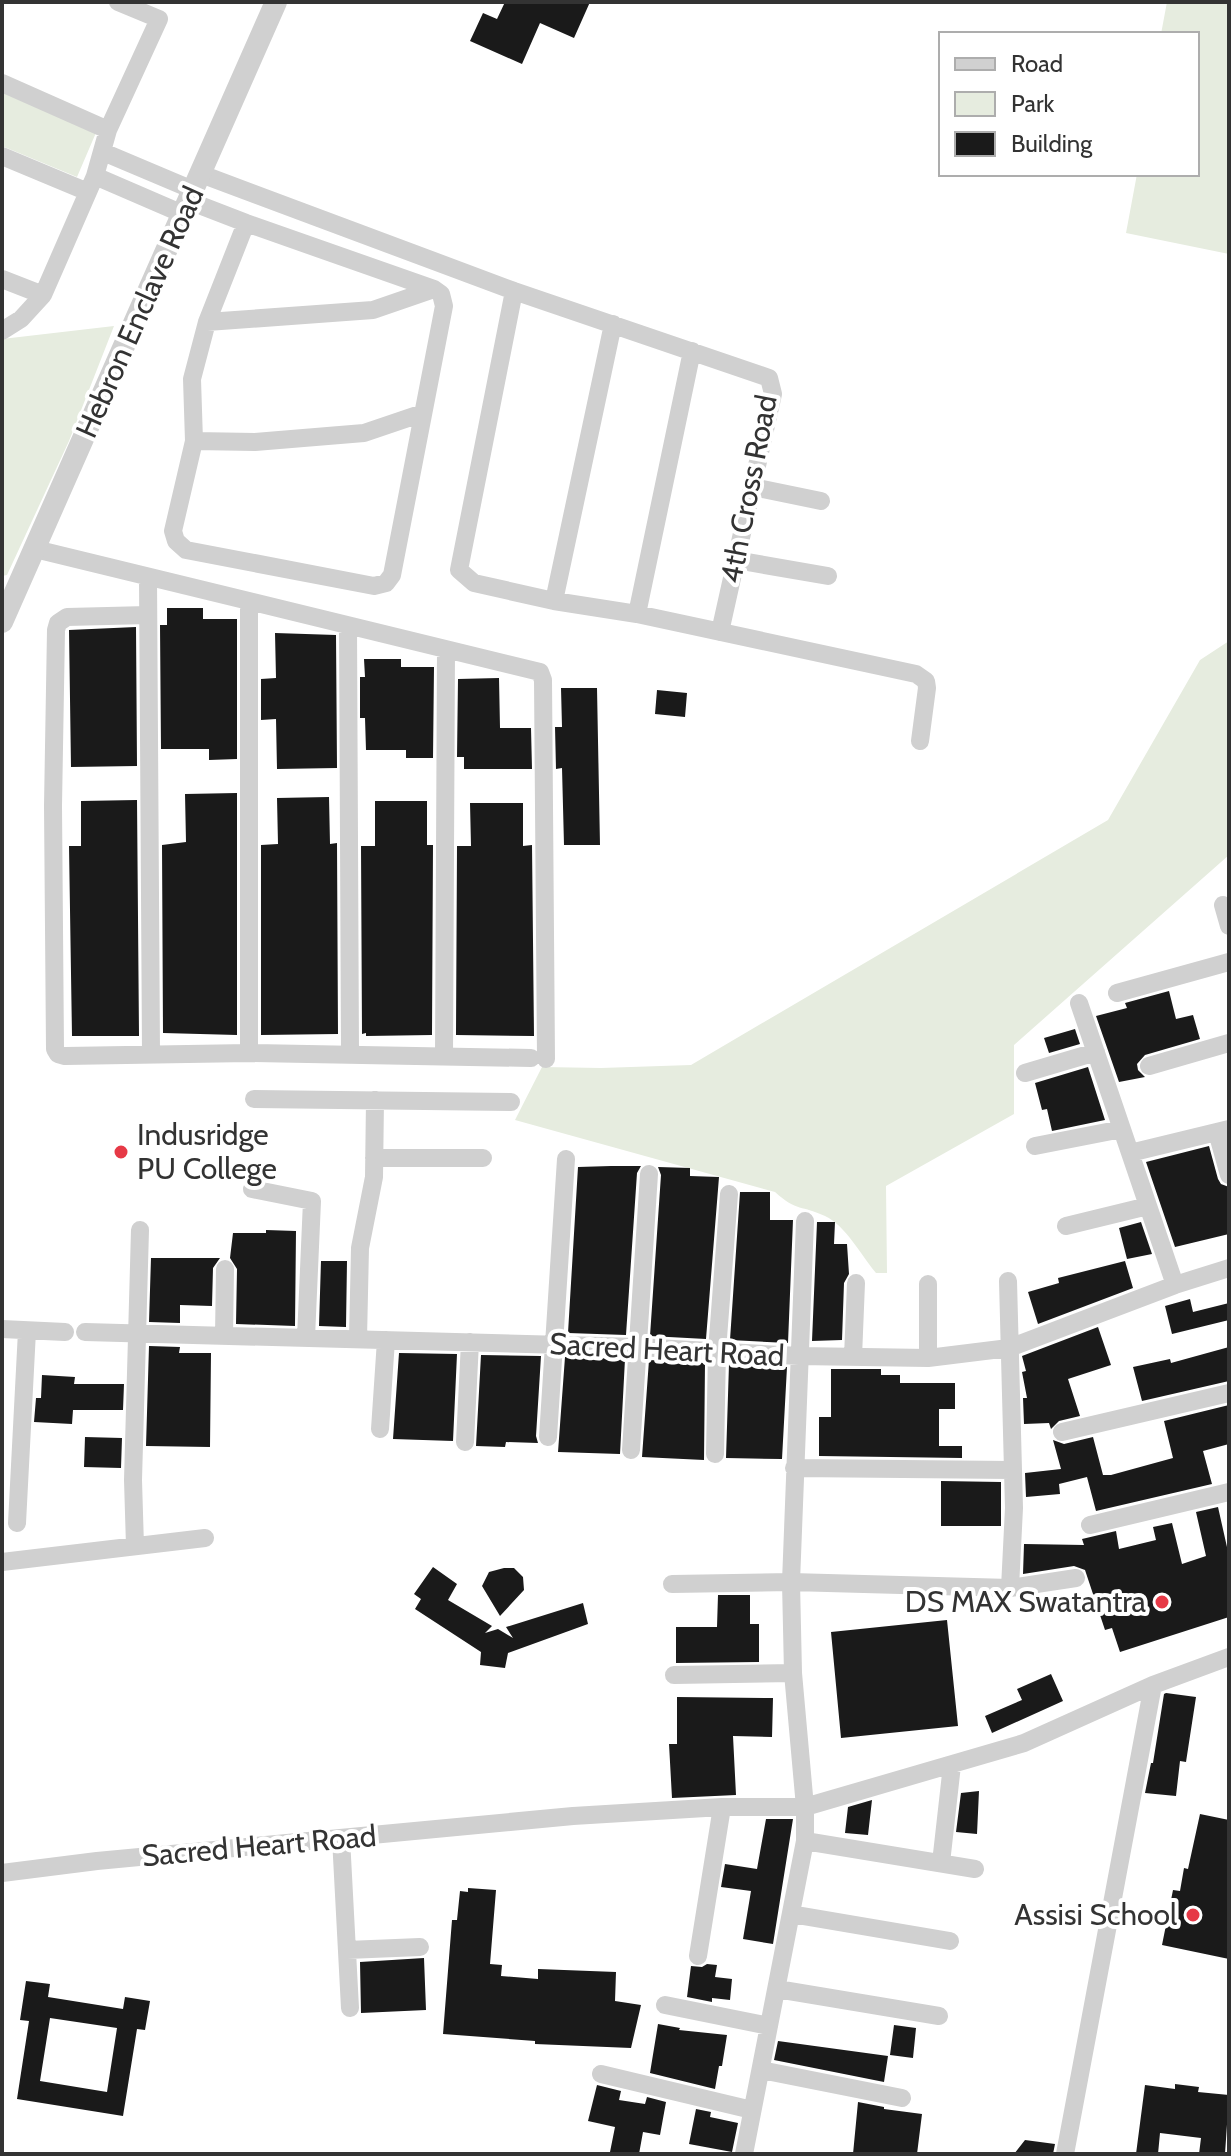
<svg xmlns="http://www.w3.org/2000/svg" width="1231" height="2156" viewBox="0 0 1231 2156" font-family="Cabin,sans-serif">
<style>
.green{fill:#e6ecdf}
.building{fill:#1a1a1a;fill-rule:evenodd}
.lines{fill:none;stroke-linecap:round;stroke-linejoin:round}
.minor{stroke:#d0d0d0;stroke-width:18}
.tertiary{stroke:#d0d0d0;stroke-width:22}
.poi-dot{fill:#e63946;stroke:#fff;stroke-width:3}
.labels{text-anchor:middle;stroke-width:8;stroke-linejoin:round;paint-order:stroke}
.street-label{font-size:30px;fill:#333;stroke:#fff}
.poi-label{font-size:30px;fill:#333;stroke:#fff;text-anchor:end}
</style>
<rect width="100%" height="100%" fill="#fff"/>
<path class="green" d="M1167,2H1229V254L1126,233L1137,174H1197V34H1161Z
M2,88L98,128L77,177L2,146Z
M114,326L69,441L7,575L2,576V339Z
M1229,641V855L1014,1045V1114L886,1186L887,1273H876C861,1255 846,1226 825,1216C802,1205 797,1212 775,1192L515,1120L542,1067L601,1068L691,1065L1108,820L1200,660Z"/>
<path class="building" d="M505,2H590L574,38L540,23L522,64L470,41L483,13L497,19Z
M167,608H203V619H237V759L209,760V749H161L160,625H167Z
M136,627L137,766L71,767L69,630Z
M275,633L336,635L337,768L277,769L276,719L261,720V679L276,678Z
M364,659H401V667H434L433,758H406V750H366L365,718H360V677H365Z
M499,678L500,728H531L532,769H464V757H457L458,679Z
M561,688H597L600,845H564L562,768L556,769L555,727H562Z
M657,690L687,693L685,717L655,714Z
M237,793V1035L163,1033L162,845L186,842L185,794Z
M329,797L330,844L337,843L338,1034L261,1035V845L278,844L277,798Z
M137,800L139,1036H72L69,846H81V801Z
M375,801H427V845H433L432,1035L366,1036V1033L362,1034L361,846H375Z
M470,803H523V846L532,845L534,1036L456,1035L457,846H471Z
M1169,991L1176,1019L1193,1015L1200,1039L1145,1055L1137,1064L1138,1070L1145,1077L1119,1082L1096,1016L1127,1008L1125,1003Z
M1075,1029L1080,1044L1049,1053L1044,1038Z
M1088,1067L1105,1120L1052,1131L1047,1109L1042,1110L1035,1083Z
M1209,1146L1218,1179L1221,1184L1229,1187V1234L1175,1247L1146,1162Z
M611,1166H641L637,1173L626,1335L568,1333L578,1167Z
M658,1167L690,1168V1176L719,1177L706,1339L650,1336L661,1175Z
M740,1192H770V1220H793L788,1343L730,1340Z
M817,1222H835L834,1244H847L849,1274L844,1283L842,1340L812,1341Z
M1141,1222L1152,1254L1127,1259L1119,1228Z
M266,1230L296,1231L295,1326L236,1324L237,1269L230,1258L233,1233H266Z
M151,1258H220L213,1268L212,1306L180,1305V1323L149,1322Z
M321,1261H347L346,1327L319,1326Z
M1125,1261L1133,1288L1038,1324L1028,1292L1059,1283L1058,1278Z
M1190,1299L1193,1312L1229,1303V1320L1172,1334L1165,1306Z
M1098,1327L1111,1365L1068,1379L1080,1416L1059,1421L1051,1429L1049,1423L1024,1424L1023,1398H1027L1022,1372L1026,1371L1022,1356Z
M149,1346L180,1347L179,1353H211L210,1447L146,1446Z
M1229,1347V1381L1142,1401L1133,1367L1170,1359L1171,1363Z
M399,1353L457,1354L453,1441L393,1439Z
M481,1355L541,1356L536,1436L538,1443L506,1442L505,1447L476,1446Z
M565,1357L625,1359L620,1454L558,1452Z
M649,1360L705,1363L704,1460L642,1457Z
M729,1364L787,1367L782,1459L726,1458Z
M831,1369H881V1375H900V1383H955V1409H939V1446H962V1458L819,1456V1417H831Z
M42,1375L75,1377L74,1384H124L123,1410H73L72,1424L34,1422L36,1398H41Z
M1229,1405V1444L1203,1451L1212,1484L1096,1511L1087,1477L1059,1484L1060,1494L1026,1497L1025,1473L1061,1469L1053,1440L1064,1444L1093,1437L1103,1475H1111L1173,1458L1164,1421Z
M85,1437L122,1438L121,1468L84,1467Z
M941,1481L1001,1482V1526H941Z
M1218,1507L1229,1556V1617L1120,1652L1112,1628L1105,1630L1085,1570L1074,1566L1023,1574L1024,1544L1084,1545L1082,1539L1116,1531L1119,1549L1156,1540L1153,1527L1172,1523L1182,1564L1206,1556L1196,1512Z
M433,1567L457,1584L448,1600L492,1626L485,1633L498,1629L513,1638L506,1627L583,1603L588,1624L508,1653L505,1668L480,1665L481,1652L415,1609L421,1599L414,1594Z
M504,1568H514L523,1577L524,1590L500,1616L482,1586L489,1572Z
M718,1595H750V1624H759V1662L676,1663V1627H717Z
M947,1620L958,1726L841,1738L831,1632Z
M1051,1674L1063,1701L992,1733L985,1716L1022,1700L1017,1689Z
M1166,1693L1196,1697L1186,1762L1180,1761L1176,1796L1145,1793L1151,1763H1153L1164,1694Z
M677,1697L773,1698L772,1737L733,1736L736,1795L672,1798L669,1744H677Z
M979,1791L977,1834L956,1832L961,1793Z
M872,1800L868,1835L845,1833L848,1807Z
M1200,1814L1229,1820V1959L1162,1945L1173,1890L1180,1891L1184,1868L1188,1869Z
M766,1819H793L773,1944L743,1939L751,1891L721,1887L725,1864L757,1869Z
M468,1888L496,1890L490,1964L502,1965L501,1976L538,1979V1969L616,1972L615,2001L641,2005L631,2048L535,2044V2041L443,2034L452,1920H457L460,1891L468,1892Z
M424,1958L426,2010L361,2013L360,1962Z
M707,1964L717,1965L715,1977L732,1979L730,2000L712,1998V2002L687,1997L691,1966L702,1967Z
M26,1981L50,1984L48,1997L123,2009L125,1997L150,2001L145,2030L137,2029L123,2116L17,2099L29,2021L20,2020ZM50,2018L117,2028L107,2092L40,2081Z
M658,2024L680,2028L679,2030L727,2035L722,2066H719L715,2089L650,2073Z
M894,2025L916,2028L913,2058L890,2055Z
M778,2041L888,2056L884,2082L774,2060Z
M1175,2084L1199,2087L1198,2092L1229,2095L1225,2154H1199L1201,2138L1160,2133L1158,2154H1136L1145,2085L1175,2089Z
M597,2085L621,2091L619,2100L645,2104L647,2097L666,2102L660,2135L643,2132L639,2154L610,2152L615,2127L588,2121Z
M858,2102L884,2107V2109L922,2114L917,2154H853Z
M696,2109L711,2112L710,2117L738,2123L732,2152L689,2144Z
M1025,2140L1055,2144L1053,2154H1014Z"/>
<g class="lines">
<path class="minor" d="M2,83L108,130
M103,152L193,190
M2,156L88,192
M201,174L514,291L769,378L773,394L720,632
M95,176L183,214
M189,201L246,223L434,289L441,294L444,306L392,575L386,583L374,586L186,550L176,541L173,531L194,441L192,379L207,322L246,223
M2,279L43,295L95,176L108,130L159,19L118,2
M514,291L459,570L474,583L554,601L637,614L916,674L926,681L927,688L920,741
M207,322L373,310L434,289
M2,331L21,319L43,295
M194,441L255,442L364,433L423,413
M753,487L821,501
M35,549L540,672L543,680L546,1059
M736,560L828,576
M148,577L151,1054
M554,601L613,324
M637,614L692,351
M148,615L67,617L58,623L56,630L53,806L55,1049L58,1054L65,1056L249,1053L531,1058
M348,626L350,1053
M1223,905L1229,926
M1117,993L1229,962
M1079,1003L1175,1285
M249,1053V602
M444,1056L446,650
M1149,1066L1229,1043
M1025,1073L1096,1052
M254,1099L511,1102
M1217,1132L1229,1175
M1035,1146L1122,1129
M1130,1153L1229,1129
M374,1158H483
M252,1189L312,1201L306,1338
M1066,1226L1148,1206
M1008,1281L1014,1508L1010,1588
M2,1329L65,1332
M85,1332L638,1347L799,1356L928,1358L1009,1348L1175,1285L1229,1268
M224,1336L225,1269
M358,1339L360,1248L374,1177L375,1100
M853,1357L856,1283
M928,1358V1284
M380,1429L386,1340
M1062,1432L1229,1393
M548,1437L566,1159
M465,1442L470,1342
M631,1450L649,1174
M715,1454L717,1351L729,1194
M794,1468L1012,1470
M17,1523L27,1331
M1090,1525L1229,1492
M135,1546L133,1480L140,1230
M2,1562L205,1538
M672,1584L791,1582L1010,1588L1076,1578
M674,1675L793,1673
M341,1838L350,2008
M805,1841L975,1869
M941,1863L952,1765
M2,1873L97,1861L573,1816L722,1807H805L1024,1743L1153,1685L1229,1657
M791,1914L950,1941
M347,1950L420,1947
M698,1956L722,1807
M777,1989L939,2016
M665,2005L769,2026
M761,2070L902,2098
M601,2074L752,2110
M744,2154L805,1841V1807L793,1673L791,1582L805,1221
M1065,2154L1153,1685"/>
<path class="tertiary" d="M2,622L276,2"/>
</g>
<g class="poi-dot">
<circle cx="121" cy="1152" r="8"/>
<circle cx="1162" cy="1602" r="8"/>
<circle cx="1193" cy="1915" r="8"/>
</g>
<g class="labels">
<g class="street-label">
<text transform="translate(140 312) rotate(-66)" y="10">Hebron Enclave Road</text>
<text transform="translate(749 489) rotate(-79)" y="10">4th Cross Road</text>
<text transform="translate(667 1350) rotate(3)" y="10">Sacred Heart Road</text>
<text transform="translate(259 1846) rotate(-5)" y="10">Sacred Heart Road</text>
</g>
<g class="poi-label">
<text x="137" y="1145" text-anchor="start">Indusridge<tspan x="137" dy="34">PU College</tspan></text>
<text x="1146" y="1612">DS MAX Swatantra</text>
<text x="1177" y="1925">Assisi School</text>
</g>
</g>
<rect width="1231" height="2156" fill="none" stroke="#333333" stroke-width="8"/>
<rect x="939" y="32" width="260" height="144" fill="#ffffff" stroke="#adadad" stroke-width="2"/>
<rect x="955" y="58" width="40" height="12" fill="#d0d0d0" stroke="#adadad" stroke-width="2"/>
<text x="1011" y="72" font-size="24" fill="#333333">Road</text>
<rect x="955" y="92" width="40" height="24" fill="#e6ecdf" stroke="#adadad" stroke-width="2"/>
<text x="1011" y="112" font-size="24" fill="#333333">Park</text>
<rect x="955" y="132" width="40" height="24" fill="#1a1a1a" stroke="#adadad" stroke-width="2"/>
<text x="1011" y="152" font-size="24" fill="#333333">Building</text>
</svg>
